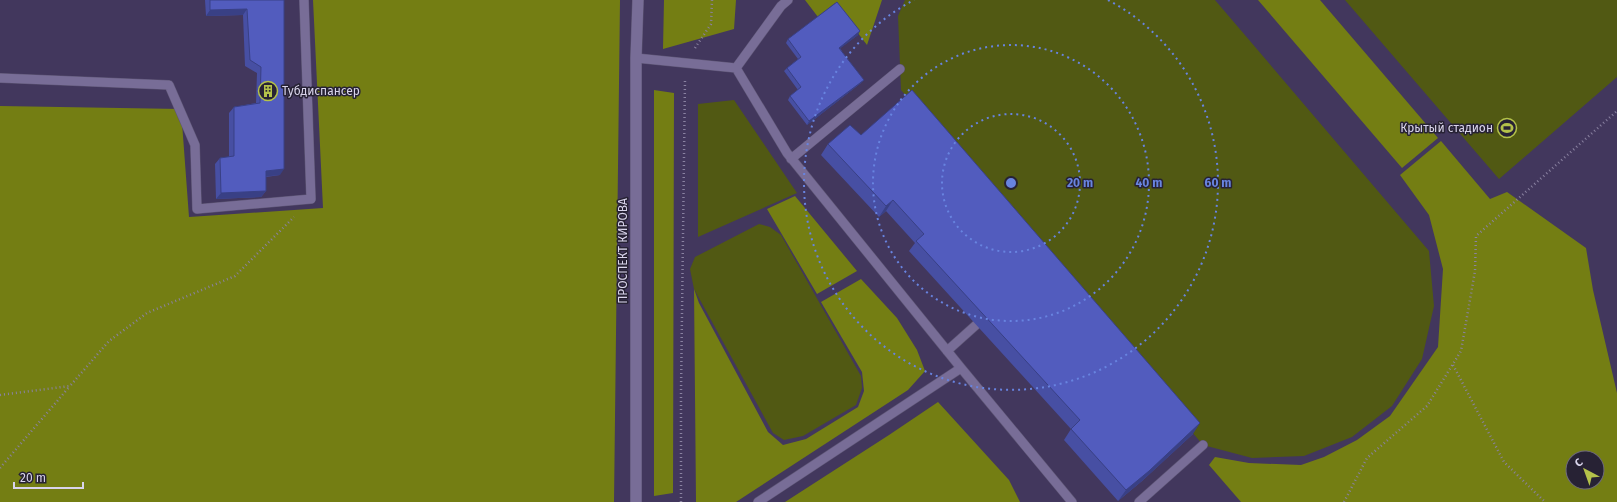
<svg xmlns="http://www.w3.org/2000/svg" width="1617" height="502" viewBox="0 0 1617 502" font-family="'Fira Sans',sans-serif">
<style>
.green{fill:#515913}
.forest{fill:#747e13;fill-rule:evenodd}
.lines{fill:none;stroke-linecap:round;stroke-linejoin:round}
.service-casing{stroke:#5d5574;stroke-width:10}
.secondary-casing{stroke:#5d5574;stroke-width:12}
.path{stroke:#8a82a1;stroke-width:2.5;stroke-dasharray:1 3;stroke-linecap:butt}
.service{stroke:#786d97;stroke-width:9}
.secondary{stroke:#786d97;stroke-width:11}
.wall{fill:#474fa3}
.shaded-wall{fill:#394085}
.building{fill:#525cbe;stroke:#394085}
.ring{fill:none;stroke:#6884e0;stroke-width:2;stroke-dasharray:2 4}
.labels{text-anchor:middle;stroke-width:3;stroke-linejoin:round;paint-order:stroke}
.poi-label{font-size:12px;fill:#d9d4eb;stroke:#272234;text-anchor:start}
.street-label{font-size:12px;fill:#d9d4eb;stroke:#272234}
.centre{fill:#6884e0;stroke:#272234;stroke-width:2}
.ring-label{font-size:12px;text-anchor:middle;font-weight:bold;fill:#6884e0;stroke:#272234;stroke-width:3;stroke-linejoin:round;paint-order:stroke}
</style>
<rect width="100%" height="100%" fill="#42375d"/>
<path class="green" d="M905,0H1215L1429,251L1434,306L1422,359L1392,406L1352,437L1304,456L1252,458L1203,445L901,90L898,16Z
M1345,0H1617V77L1499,179Z
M734,100L797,193L698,237V104Z
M759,224L770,227L781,235L861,376L862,388L856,405L803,436L784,440L773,433L694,289L690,269L695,257Z"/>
<path class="forest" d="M313,0H620L614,502H0V106L181,109L189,217L323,208Z
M664,0H736L734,29L663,49Z
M805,0H882L867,45L835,3L818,17Z
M1258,0H1320L1438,138L1402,168Z
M654,90L674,93L673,493L654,496Z
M1441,141L1490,199L1507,192L1586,248L1593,290L1617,393V502H1241L1209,465L1215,457L1249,463L1301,465L1324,457L1357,440L1390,416L1438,347L1443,269L1429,215L1400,175ZM1573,458H1597V482H1573Z
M795,196L857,271L817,294L767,209Z
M861,279L897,318L917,350L925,371L908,390L736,502H696L694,289L699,303L768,432L783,445L806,439L858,407L864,391L862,372L821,302Z
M938,402L1009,480L1020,502H785L889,435Z"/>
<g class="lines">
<g class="service-casing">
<path id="service" d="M788,0L781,6L736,68L787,153L961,368L1072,502
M636,58L736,68
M0,78L169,85L195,145L197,209L311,199L304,0
M791,159L900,69
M947,351L976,325
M758,502L961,368
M1139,502L1203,445"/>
</g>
<g class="secondary-casing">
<path id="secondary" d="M636,502V58L638,0"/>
</g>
<path class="path" d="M695,48L711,24L712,0
M1453,365L1504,462L1545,502
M0,395L70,386L109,341L147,313L235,276L294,217
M0,468L70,386
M681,502V392L685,79
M1344,502L1367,458L1427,406L1461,351L1475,271L1476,236L1617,111"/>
<use href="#service" class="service"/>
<use href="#secondary" class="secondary"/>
</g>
<path class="wall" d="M205,0H284L280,175L266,177V191L261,197L216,199L215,164L220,158L229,157V113L234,107L256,103L257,73L245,66L243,15L206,16Z
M858,35L840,48L861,83L807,125L788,100L790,96L798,90L784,71L787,68L798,59L786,43L788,39Z
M828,144L1193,434L1142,481L1118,501L1064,440L1071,429L909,251L915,243L886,211L879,217L821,155Z"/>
<path class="shaded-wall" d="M247,9L243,15L206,16L210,10Z
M860,31L858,35L837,51L839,48Z
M864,80L861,83L807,125L809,121Z
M284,169L280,175L261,177L266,171Z
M266,191L261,197L216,199L221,193Z
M893,200L886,211L879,217L886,206Z
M1200,423L1193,434L1142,481L1118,501L1126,490Z"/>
<path class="building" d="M210,0H284V169L266,171V191L221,193L220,158L234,156V107L260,103L261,67L250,60L247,9L210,10Z
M837,2L860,31L839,48L864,80L809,121L790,96L801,87L787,68L801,57L788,39Z
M912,90L1200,423L1149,471L1126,490L1071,429L1080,420L916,241L924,234L893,200L886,206L828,144L850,125L861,135Z"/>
<g class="ring">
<circle cx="1011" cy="183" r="69"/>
<circle cx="1011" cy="183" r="138"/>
<path d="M1108 0A207 207 0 1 1 914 0"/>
</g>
<defs>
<g id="building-ring" transform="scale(1)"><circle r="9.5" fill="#272234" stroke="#b4c24a" stroke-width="1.5"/><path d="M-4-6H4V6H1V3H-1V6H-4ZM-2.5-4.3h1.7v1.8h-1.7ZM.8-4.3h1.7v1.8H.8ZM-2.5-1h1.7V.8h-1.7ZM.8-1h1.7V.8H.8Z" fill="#b4c24a"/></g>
<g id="stadium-ring" transform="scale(1)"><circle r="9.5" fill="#272234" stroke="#b4c24a" stroke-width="1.5"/><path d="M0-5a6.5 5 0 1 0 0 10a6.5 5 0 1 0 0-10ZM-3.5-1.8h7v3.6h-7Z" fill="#b4c24a"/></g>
</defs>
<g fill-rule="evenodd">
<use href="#building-ring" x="268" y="91"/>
<use href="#stadium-ring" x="1507" y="128"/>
</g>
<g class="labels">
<g class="poi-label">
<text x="282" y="95">Тубдиспансер</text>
<text x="1493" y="132" text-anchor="end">Крытый стадион</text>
</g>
<g class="street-label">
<text transform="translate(623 251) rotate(-90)" y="4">ПРОСПЕКТ КИРОВА</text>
</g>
</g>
<circle cx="1011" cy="183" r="6" class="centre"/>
<g class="ring-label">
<text x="1080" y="187">20 m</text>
<text x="1149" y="187">40 m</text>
<text x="1218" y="187">60 m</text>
</g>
<g transform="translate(1585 470) rotate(319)"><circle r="19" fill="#272234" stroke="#6e697d"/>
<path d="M0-3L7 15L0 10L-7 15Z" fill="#b4c24a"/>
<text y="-6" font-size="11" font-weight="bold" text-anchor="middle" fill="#d9d4eb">С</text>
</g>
<path d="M14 482v6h69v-6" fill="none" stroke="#d9d4eb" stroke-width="2"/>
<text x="20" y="482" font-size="12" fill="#d9d4eb" stroke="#272234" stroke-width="3" paint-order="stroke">20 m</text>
</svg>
